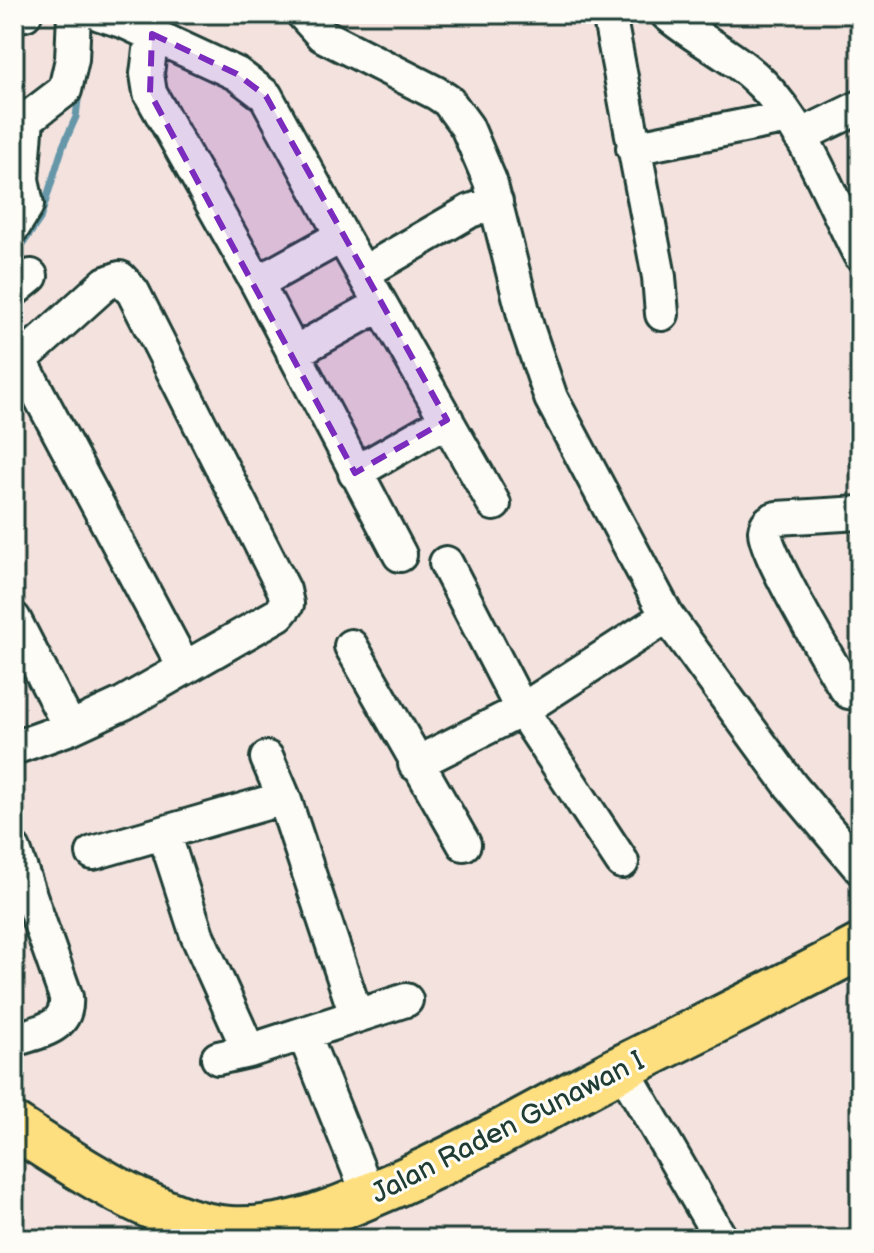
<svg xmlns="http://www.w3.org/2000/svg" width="874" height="1253" viewBox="0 0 874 1253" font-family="'Balsamiq Sans',sans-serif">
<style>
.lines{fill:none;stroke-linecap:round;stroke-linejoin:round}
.stream{stroke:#6697a9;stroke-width:7}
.minor-casing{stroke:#1f3d34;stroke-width:38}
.highway-casing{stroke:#1f3d34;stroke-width:50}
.minor{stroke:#fdfcf7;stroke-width:32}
.highway{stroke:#fedf80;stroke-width:44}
.marked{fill:#7b2cbf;fill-opacity:0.2;stroke:#7b2cbf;stroke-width:6;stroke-dasharray:16 10;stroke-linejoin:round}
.labels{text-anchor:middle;stroke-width:6;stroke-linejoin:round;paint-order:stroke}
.street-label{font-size:28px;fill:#1f3d34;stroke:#fdfcf7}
</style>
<rect width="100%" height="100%" fill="#f4e2de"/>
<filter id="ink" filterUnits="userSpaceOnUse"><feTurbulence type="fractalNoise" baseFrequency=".0125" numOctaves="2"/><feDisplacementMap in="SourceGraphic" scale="16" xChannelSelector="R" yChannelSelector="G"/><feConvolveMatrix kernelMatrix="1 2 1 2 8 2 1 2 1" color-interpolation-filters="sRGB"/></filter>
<g filter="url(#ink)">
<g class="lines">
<path class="stream" d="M14,257L40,219L63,146L76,117L79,92"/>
<g class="minor-casing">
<path id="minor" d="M100,14L125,22L237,74L266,96L342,236L494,504
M303,14L322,35L436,93L448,101L467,127L490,181L527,327L551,398L667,616L791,786L860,868
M609,14L659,277L662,314
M667,14C696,39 735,56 762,84C807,130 830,198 860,255
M14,16L25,14
M152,34L147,74L150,93L257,283L400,555
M14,121L27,119L65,90L72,59L74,14
M800,136L860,107
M633,148L788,117
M14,226L27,205L22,179L27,119
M363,273L470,211L496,202
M257,283L342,236
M14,290L31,276
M293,353L380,305
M21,361L184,667
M14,366L106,283L120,278L133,292L284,590L287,604L279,614L124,703L70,728L14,748
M355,473L447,420
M860,513L777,518C770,520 766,524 765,531C763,550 830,662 844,686L849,692L860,694
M446,563L522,710L622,862
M14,619L70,728
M351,646L464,844
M267,758L284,798L356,1015
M415,764L522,710L667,616
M164,833L197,935L249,1051
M14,850L66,997C69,1029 39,1031 14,1040
M93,853L284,798
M304,1034L369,1196
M218,1058L249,1051L406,1000
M622,1068L721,1239"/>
</g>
<g class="highway-casing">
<path id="highway" d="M14,1126C70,1163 163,1225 230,1229C290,1232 339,1209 392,1186C471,1151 546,1107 623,1067C702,1027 782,989 860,947"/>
</g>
<use href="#minor" class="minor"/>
<use href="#highway" class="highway"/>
</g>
</g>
<path class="marked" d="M152,34L237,74L266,96L447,420L355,473L150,93Z"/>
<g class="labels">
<g class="street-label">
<text transform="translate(507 1126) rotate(-27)" y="10">Jalan Raden Gunawan I</text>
</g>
</g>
<rect width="874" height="1253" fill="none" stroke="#fdfcf7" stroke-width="48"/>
<rect x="24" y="24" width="826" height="1205" fill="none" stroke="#1f3d34" stroke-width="3" filter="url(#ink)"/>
</svg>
